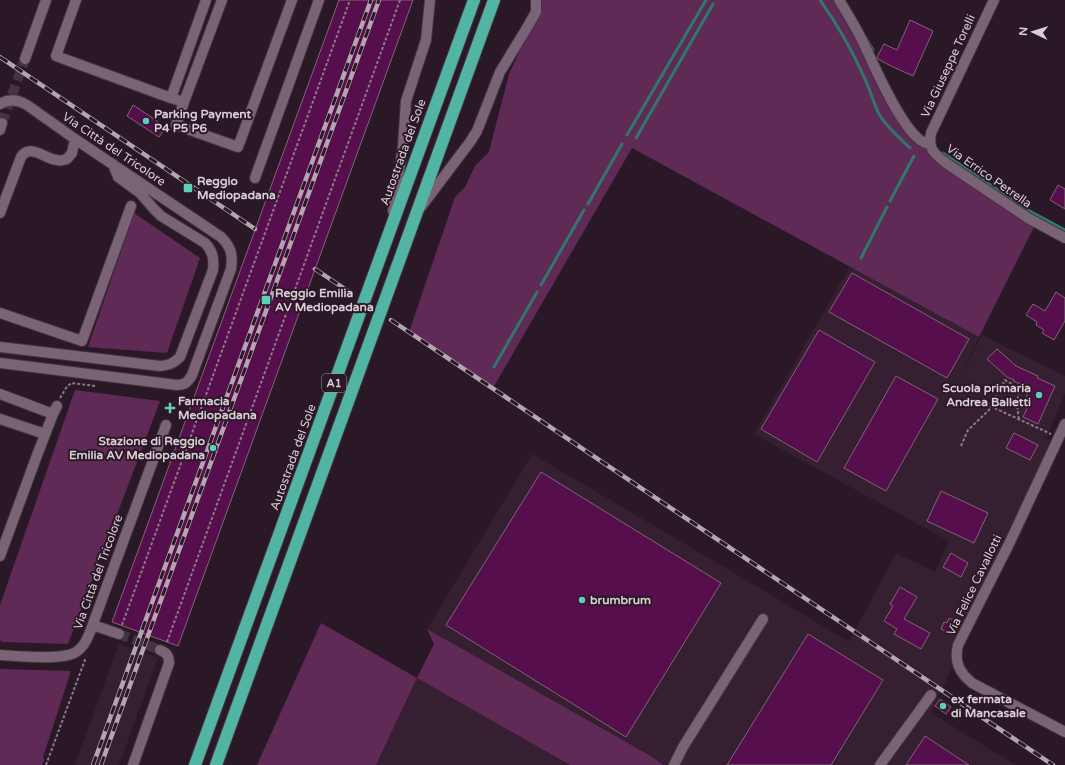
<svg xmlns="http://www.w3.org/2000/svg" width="1065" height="765" viewBox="0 0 1065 765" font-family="'Varela Round',sans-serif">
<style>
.built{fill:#371f32}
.green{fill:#5f2a56}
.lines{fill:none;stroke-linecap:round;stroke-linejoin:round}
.stream{stroke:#2f786b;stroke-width:3}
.building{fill:#560e4c;stroke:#7d6677}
.minor-tunnel{stroke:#453341;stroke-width:10;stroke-dasharray:10 5;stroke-linecap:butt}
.minor-casing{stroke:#433440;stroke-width:12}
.highway-casing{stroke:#433440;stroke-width:14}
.path{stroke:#8b7b87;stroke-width:2;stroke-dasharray:3 2;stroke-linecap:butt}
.minor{stroke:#7a6375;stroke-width:10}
.highway{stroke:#52b5a3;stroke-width:12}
.rail-casing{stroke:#b4a6b0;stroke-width:4.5}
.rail{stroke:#2b1827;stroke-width:3;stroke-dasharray:9;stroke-linecap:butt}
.poi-dot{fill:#5cceba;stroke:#2b1827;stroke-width:1.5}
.labels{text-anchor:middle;stroke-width:4;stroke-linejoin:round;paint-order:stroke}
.shield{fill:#2b1827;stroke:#a697a2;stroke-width:1}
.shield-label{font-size:11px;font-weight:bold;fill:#dacdd6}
.street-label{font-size:12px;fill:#dacdd6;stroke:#2b1827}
.poi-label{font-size:12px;font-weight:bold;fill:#dacdd6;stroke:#2b1827;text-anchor:start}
</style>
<rect width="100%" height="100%" fill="#2b1827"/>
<path class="built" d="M850,266L979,337L957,385L982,335L1065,376V393L1046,438L1027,429L1056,443L931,713L1016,765H663L651,756L427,629L532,454L763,590L849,642L896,553L935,572L949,541L754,434Z
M119,644L158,658L119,765H75Z
M417,678L570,765H376Z"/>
<path class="green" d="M538,0H839L912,132L1036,223L979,337L632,148L493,388L409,332L455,197L465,187L475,166L489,152L509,74L538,12Z
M134,213L200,258L167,353L88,347Z
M75,390L160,401L68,644L2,642L0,640V605Z
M321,623L417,678L434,644L427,629L651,756L663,765H570L417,678L376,765H257Z
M0,669L71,671L43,757L44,760L42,765H0Z"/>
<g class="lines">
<path class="stream" d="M820,0C837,24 852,50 864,77C870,89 873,102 879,114C887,127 899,138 910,148
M866,38L873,50
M627,135L706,0
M636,138L713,4
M943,153L1026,209L1065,230
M890,201L914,156
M588,204L622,144
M861,258L887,207
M541,285L584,210
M494,367L537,292"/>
</g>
<path class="building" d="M339,0H413L178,646L112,622Z
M910,20L933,31L913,76L889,65L878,59L877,57L884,44L897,50Z
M133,105L166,127L159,137L127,116Z
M1058,185L1065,189V209L1050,200Z
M852,273L969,339L947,378L829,312Z
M1056,292L1065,298V321L1054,340L1042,333L1044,330L1036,325L1037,322L1026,315L1033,304L1045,311Z
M819,330L875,362L817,462L761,429Z
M997,349L1016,366L1038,376L1037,378L1055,386L1038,424L1023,417L1029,404L1024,402L1030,388L1013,381L1014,380L1007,377L987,359Z
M896,376L938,399L886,491L844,468Z
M1014,433L1038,445L1030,460L1006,448Z
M541,472L721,583L626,737L446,625Z
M941,491L988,513L974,543L927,521Z
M951,553L968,563L961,577L943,567Z
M900,587L917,597L904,619L930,633L921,649L894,634L897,629L884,621L893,606L890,604Z
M949,618L959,623L953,635L941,629L944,622L947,623Z
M808,634L883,680L831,765H727Z
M940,699L951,707L946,714L935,706Z
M925,736L949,752L969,765H906Z"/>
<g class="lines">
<path class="minor-tunnel" d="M2,123L25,59
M119,634L160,650"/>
<g class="minor-casing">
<path id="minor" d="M76,0L56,56L171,98L206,0
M839,0C847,13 855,26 862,40C872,60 906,144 930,144
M994,0L931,133C928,150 934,153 946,163L1028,218L1065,238
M25,59L46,0
M171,98L184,102L176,125L238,147L292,0
M184,102L222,0
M0,104C9,98 18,100 27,105L75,139L221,237C231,247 233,254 231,269L192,375C188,382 185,385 177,385L0,363
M0,130L2,123
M255,178L319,0
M421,207L470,142L477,131L500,72L528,26L536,12V0
M393,211L403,146L406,101L426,40L430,0
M0,213L21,157C30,143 45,159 57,160C60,161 64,160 67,159L72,153L75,139
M0,313L82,341L131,206
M0,347L160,366C169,365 173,364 180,357L213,270C214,259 213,251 205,243L161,216L154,209L140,193L118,177L113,164
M0,394L53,414
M0,419L45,434
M1065,424L1009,544L958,645C954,662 959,672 972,683L1065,732
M0,556L36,458L53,414L57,406
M93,625L119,634
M0,655C17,656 62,661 76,652C83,648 87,640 90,632L166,425
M133,765L169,663C169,656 167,653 160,650
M674,765L683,747L763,619
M880,765L931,695"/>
</g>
<g class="highway-casing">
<path id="highway" d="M195,765L474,0
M216,765L494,0"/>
</g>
<path class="path" d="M60,398L66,388L71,383L96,386
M990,406L1051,434
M961,446L968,430L989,410L1005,380L1019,388L1017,405L1019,420
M122,625L350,0
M167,642L400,0
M46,765L86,657"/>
<use href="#minor" class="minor"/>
<use href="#highway" class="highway"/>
<g class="rail-casing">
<path id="rail" d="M0,57L255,229
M315,269L351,293
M391,320L1053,765
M93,765L371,0
M101,765L379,0"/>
</g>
<use href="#rail" class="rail"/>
</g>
<g class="poi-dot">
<circle cx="146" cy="121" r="4"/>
<rect x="183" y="183" width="10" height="10" rx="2"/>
<rect x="261" y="295" width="10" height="10" rx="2"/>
<circle cx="1039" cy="395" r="4"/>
<path d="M168 402h4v4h4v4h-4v4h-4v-4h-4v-4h4z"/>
<circle cx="213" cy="448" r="4"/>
<circle cx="582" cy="600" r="4"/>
<circle cx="943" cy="706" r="4"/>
</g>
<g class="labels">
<rect class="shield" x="322" y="374" width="24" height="18" rx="3"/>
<g class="shield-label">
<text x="334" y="387">A1</text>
</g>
<g class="street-label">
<text transform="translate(948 66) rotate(-65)" y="4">Via Giuseppe Torelli</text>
<text transform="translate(114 149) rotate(34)" y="4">Via Città del Tricolore</text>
<text transform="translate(403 152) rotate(-70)" y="4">Autostrada del Sole</text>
<text transform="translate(989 176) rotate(35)" y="4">Via Errico Petrella</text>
<text transform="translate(293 457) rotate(-70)" y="4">Autostrada del Sole</text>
<text transform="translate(98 572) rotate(-70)" y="4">Via Città del Tricolore</text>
<text transform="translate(974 585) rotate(-64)" y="4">Via Felice Cavallotti</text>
</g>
<g class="poi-label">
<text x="154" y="118">Parking Payment<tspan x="154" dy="14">P4 P5 P6</tspan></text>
<text x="197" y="185">Reggio<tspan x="197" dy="14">Mediopadana</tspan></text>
<text x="275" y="297">Reggio Emilia<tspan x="275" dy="14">AV Mediopadana</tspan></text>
<text x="1031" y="392" text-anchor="end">Scuola primaria<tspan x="1031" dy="14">Andrea Balletti</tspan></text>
<text x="178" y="405">Farmacia<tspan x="178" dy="14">Mediopadana</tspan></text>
<text x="205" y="445" text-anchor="end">Stazione di Reggio<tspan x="205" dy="14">Emilia AV Mediopadana</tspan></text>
<text x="590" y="604">brumbrum</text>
<text x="951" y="703">ex fermata<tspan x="951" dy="14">di Mancasale</tspan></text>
</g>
</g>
<g transform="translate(1033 32) rotate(274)" stroke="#2b1827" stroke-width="3" paint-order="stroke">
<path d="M0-3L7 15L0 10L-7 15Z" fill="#dacdd6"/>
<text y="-6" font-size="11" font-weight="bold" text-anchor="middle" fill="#dacdd6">N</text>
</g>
</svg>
